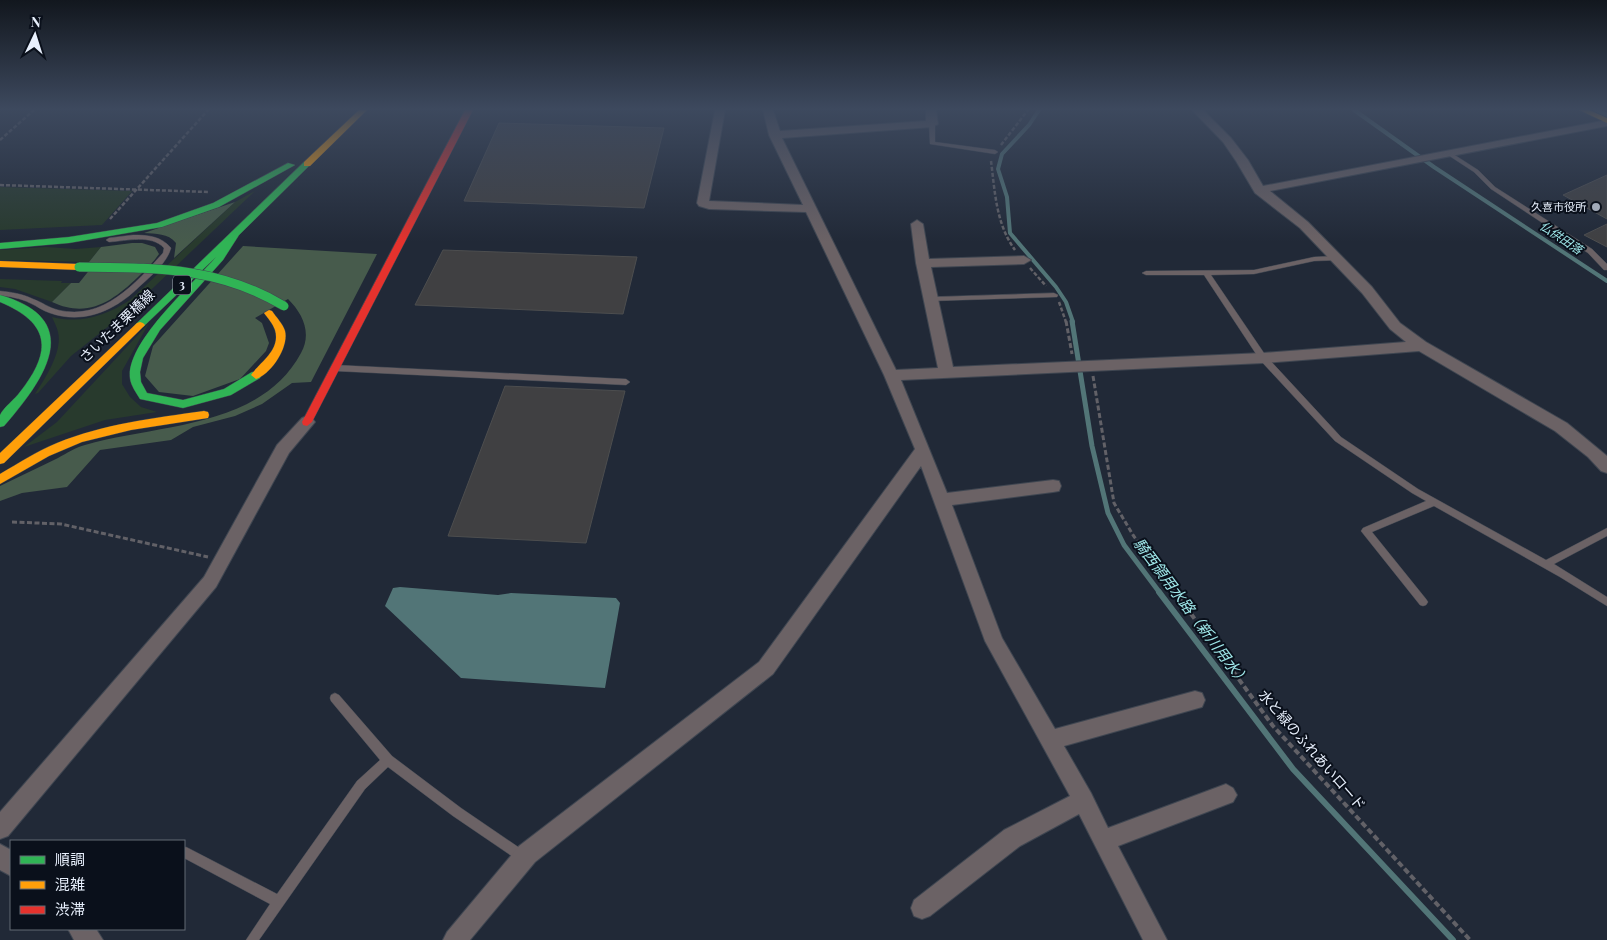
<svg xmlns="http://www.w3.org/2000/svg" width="1607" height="940" viewBox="0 0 1607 940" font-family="'Playfair Display','Noto Sans JP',serif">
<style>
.green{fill:#283a2d}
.forest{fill:#475b4c}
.water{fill:#527577}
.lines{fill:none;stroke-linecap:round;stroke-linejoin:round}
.stream-far2{stroke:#527577;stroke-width:4}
.stream-far1{stroke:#527577;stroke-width:5}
.stream{stroke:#527577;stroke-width:6}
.building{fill:#404042;stroke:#4d4e4f}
.lane-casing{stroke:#3f4651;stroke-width:1}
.street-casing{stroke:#3f4651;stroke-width:2}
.fast-casing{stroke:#3f4651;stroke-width:1}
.slow-casing{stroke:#3f4651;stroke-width:1}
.jam-casing{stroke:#3f4651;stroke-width:1}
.path-far2{stroke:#626167;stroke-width:2.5;stroke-dasharray:4 2;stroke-linecap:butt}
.path-far1{stroke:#626167;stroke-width:3;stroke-dasharray:5 2.5;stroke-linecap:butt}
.path{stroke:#626167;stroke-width:4;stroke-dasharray:6 3;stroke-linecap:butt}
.lane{fill:#6b6265;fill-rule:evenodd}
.street{fill:#6b6265;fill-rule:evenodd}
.fast{fill:#30b455;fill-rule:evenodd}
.slow{fill:#ff9f0a;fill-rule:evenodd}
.jam{fill:#e5322d;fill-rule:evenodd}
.fast-bridge-casing{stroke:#3f4651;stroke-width:10;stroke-linecap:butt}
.fast-bridge{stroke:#30b455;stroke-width:9}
.poi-dot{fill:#a2aab8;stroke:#0a101b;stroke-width:2}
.labels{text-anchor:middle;stroke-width:4;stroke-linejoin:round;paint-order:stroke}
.far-poi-label{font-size:11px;fill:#e8f0fd;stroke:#0a101b;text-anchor:end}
.far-water-label{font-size:12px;font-style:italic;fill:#a0e9eb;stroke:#0a101b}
.shield{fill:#0a101b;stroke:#a5adb9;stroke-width:1}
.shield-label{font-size:12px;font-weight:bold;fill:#e8f0fd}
.street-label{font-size:14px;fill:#e8f0fd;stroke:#0a101b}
.water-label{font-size:15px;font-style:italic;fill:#a0e9eb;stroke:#0a101b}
</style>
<rect width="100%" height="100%" fill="#212937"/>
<path class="green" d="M0,187L132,191L102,225L0,230Z
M255,191L134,306L71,356L38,393L35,394C45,379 63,351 58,332C57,327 54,322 52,317C81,324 105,316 130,300L235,202Z
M46,247L76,249L101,247L89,262L0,260V250Z
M0,279L62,281L61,283H71L52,302L15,289L0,287Z
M149,323L122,371V384L130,397L141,407L157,412L105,420L24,447L57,422Z"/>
<path class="forest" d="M235,202L174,258L176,243C168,233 156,234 144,233Z
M132,243H142L155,247L159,254C153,263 145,270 138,277C113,301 88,319 52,302L71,283H79L95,263L89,262L101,247Z
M243,246L377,254L311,382L292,383L262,404L235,416L193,427L171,440L100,450L67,487L22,493L0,501V486C19,477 39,467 58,458C67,453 76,447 85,445C157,424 260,429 301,353C312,333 303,314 288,299L255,318L262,323L269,343L266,351L240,379L193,396L159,392L145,376L153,346Z"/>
<path class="water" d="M400,587L498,595L511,593L616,598L620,603L605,688L461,678L385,606L393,588Z"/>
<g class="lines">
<path class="stream-far2" d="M1039,110L1029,125L1002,154L998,169L1007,197L1010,233L1056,287L1066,302L1073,322
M1354,110L1434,167L1607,281
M1596,110L1607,115"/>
<path class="stream-far1" d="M1072,321L1092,446L1108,513L1124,545L1160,593"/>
<path class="stream" d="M1159,592L1293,769L1453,940"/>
</g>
<path class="building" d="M499,123L664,128L644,208L464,201Z
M1607,175V219L1563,195Z
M1607,224V247L1584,235Z
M443,250L637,257L623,314L415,305Z
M505,386L625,391L586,543L448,536Z"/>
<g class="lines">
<g class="lane-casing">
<path id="lane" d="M932,122L935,124V142L995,150L998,152L995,154L930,144L929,124Z
M1450,152L1478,170L1495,187L1592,249L1607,264V270H1604L1588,253L1491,189L1474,172L1448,155L1447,154Z
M133,235C148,235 161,236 171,248C167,263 151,276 140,286C116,310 84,325 50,313C43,311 37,306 30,303C20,298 10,297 0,295V291C11,292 23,294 33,299C42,302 49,308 58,310C103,321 135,284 163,253L164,248C151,234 127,241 109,242L106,240L109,238Z
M1336,256L1340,258L1339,260L1314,261L1254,274L1211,275L1266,356L1341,437L1418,489L1546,560L1607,528V536L1554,564L1607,597V606L1560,577L1434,506L1372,532L1426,599L1428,602L1426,605L1423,606L1420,605L1361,531L1363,528L1426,501L1412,493L1335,441L1260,360L1204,275H1146L1142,273L1146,271L1254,270L1314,257Z
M1054,293L1058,295L1057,297L931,301L927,299L931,297Z
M335,365L626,379L630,382L626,385L335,371L331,368Z
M335,693L339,695L392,756L461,808L527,853L529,857L527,861L523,863L519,861L453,816L388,767L365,789L259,940H246L270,904L184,858V848L186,847L190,849L277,894L357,781L380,760L331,701L330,698L331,695Z"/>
</g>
<g class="street-casing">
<path id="street" d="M715,110H725L709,201L803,205L769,135L763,110H773L780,131L926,121V110H936L938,124L932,127L782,138L896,370L938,368L916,263L911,224L917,220L923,224L929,259L1024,256L1031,260L1024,264L931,267L953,367L1263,353L1406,342L1390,329L1362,293L1300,228L1255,193L1236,161L1223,142L1192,110H1203L1231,138L1248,160L1263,186L1607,120V126L1270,191L1308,222L1372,287L1400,323L1426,342L1567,423L1607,456V473L1601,471L1588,457L1555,431L1419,351L1263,363L901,380L947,493L1053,480L1059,481L1061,486L1059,491L1053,492L952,505L1002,638L1055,729L1195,691L1202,693L1205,700L1202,707L1195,709L1064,746L1091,793L1108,828L1226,784L1233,788L1237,795L1233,802L1118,846L1167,940H1143L1079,814L1020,846L930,916L922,919L914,916L911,908L914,900L1004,830L1070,796L985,641L921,466L773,674L535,862L470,940H443L447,932L519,846L759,662L915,449L884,375L806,212L709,209L699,206L697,203Z
M307,416L312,418L315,422L289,453L216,587L8,836L0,839V812L204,577L277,445L302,418Z
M0,844L11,850V876L0,870Z
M68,929H96L103,940H74Z"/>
</g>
<g class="fast-casing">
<path id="fast" d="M304,162L311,164L239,235L223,260L160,330L143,358L140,372L141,382L147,393L183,400L224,389L252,372H260L261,375L260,378L231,395L183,408L140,399C136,392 131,386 130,378C126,342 193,284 216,257L143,327H137L135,325L137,323Z
M288,163L295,165L219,207L162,227L69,243L0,249V243L69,237L157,223L213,203Z
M0,295C88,320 43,381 4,426L0,427C0,424 0,418 0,415C4,407 15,399 20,392C53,350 50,323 0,302Z"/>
</g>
<g class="slow-casing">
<path id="slow" d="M359,110H367L310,166H304V162Z
M1579,110H1589L1607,118V123Z
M0,261L79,264L84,267L79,270L0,267Z
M269,310L272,311C276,317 283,324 285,331C289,347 271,374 256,379L251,375C260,362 281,350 275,330C273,324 268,318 264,313Z
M140,322L143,323L145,325L143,327L4,463L0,464V453L137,323Z
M204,411L208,412L209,415L208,418L131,430L82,442L49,456L0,484V474C19,463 37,451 57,443C104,424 154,418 204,411Z"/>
</g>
<g class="jam-casing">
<path id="jam" d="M465,110H473L312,422L307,426L303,425L302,422Z"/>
</g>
<path class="path-far2" d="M0,140L34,110
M1001,145L1028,110
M991,161C995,192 996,224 1015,250
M0,185L209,192
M110,219L208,110
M1030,268L1046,286
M1059,302L1066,322"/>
<path class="path-far1" d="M1066,321L1072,354
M1093,376L1114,503L1133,535L1175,593
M12,522L61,524L208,557"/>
<path class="path" d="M1175,592L1273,726L1470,940"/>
<use href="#lane" class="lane"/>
<use href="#street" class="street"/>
<use href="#fast" class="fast"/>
<use href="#slow" class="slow"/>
<use href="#jam" class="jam"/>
<g class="fast-bridge-casing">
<path id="fast-bridge" d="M79,267C154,268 217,266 284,306"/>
</g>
<use href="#fast-bridge" class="fast-bridge"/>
</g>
<linearGradient id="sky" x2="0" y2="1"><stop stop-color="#12171e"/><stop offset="0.45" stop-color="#3d495e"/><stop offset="1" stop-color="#3d495e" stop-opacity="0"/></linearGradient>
<rect width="1607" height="242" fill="url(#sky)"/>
<circle class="poi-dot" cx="1596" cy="207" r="5"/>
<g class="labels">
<g class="far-poi-label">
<text x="1586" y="211">久喜市役所</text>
</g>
<g class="far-water-label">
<text transform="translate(1561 238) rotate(34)" y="4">仏供田落</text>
</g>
<rect class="shield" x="173" y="275.5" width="18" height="19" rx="4"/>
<g class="shield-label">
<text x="182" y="289">3</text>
</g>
<g class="street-label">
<text transform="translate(117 326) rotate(-44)" y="5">さいたま栗橋線</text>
<text transform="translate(1312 750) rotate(49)" y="5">水と緑のふれあいロード</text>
</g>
<g class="water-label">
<text transform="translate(1191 612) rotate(53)" y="5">騎西領用水路（新川用水）</text>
</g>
</g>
<rect x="10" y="840" width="175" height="90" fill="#0a101b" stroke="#636a75"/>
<rect x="20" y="856" width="25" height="8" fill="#30b455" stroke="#636a75"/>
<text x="55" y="865" font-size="15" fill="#e8f0fd">順調</text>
<rect x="20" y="881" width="25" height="8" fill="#ff9f0a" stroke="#636a75"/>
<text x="55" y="890" font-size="15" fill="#e8f0fd">混雑</text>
<rect x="20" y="906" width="25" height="8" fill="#e5322d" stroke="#636a75"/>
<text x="55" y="915" font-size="15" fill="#e8f0fd">渋滞</text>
<g transform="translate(35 35) rotate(4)" stroke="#0a101b" stroke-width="4" paint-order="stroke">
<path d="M0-4L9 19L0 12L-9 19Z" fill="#e8f0fd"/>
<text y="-8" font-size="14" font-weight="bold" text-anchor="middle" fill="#e8f0fd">N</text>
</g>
</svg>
